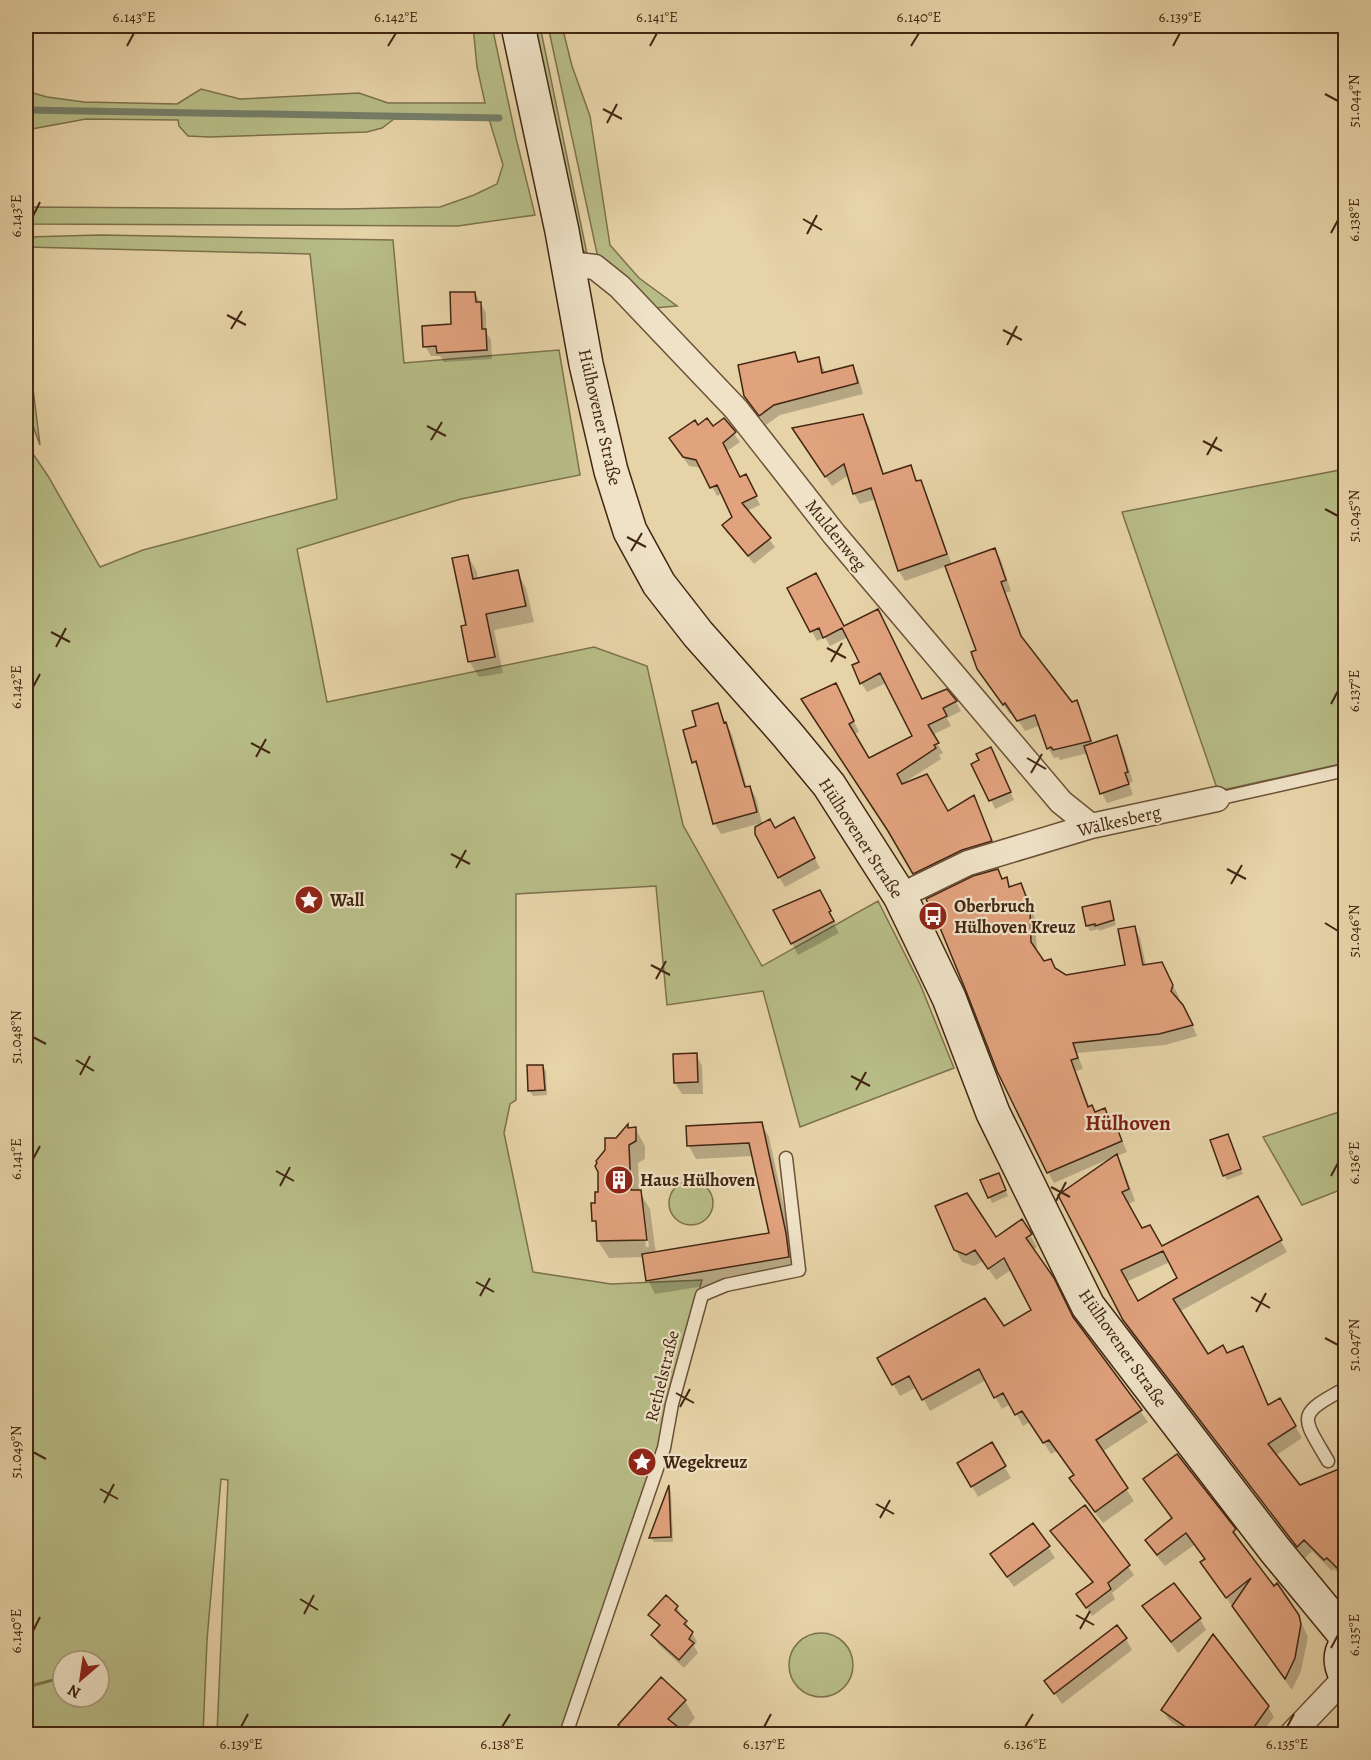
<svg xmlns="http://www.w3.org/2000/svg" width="1371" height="1760" viewBox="0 0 1371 1760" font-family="Alegreya,serif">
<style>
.green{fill:#b7bc86;stroke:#7c714c;stroke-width:1.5}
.shadow{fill:#0003;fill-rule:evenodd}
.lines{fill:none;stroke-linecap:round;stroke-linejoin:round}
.stream{stroke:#757e69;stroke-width:7}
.building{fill:#e1a27e;stroke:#422612;stroke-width:1.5;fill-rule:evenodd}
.lane-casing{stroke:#6b5137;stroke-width:15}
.street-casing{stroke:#6b5137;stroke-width:27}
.secondary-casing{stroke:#422612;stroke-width:36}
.lane{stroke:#efe2c6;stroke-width:12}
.street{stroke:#efe2c6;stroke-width:24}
.secondary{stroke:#efe2c6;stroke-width:33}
.ticks{fill:none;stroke:#422612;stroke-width:2}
.labels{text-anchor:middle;stroke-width:4.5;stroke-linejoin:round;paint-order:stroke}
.street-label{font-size:18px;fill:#422612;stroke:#efe2c6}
.poi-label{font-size:18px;font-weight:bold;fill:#422612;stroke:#efe2c6;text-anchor:start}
.quarter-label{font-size:21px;font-weight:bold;fill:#7a1f14;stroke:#efe2c6}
.neatline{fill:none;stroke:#422612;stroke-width:2}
.ticks-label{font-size:15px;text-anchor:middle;fill:#422612}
</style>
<rect width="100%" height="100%" fill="#e6d3a7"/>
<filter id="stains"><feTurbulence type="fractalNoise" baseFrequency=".00333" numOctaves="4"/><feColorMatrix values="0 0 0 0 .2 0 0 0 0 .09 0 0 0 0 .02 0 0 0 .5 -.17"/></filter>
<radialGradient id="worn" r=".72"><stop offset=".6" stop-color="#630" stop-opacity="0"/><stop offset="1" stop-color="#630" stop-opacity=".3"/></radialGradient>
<path class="green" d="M473,26H492L516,138L535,215L458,226L26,224V207L343,209L440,207L474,195L497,184L503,165L489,119H394L382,128L367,132L209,137L188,136L179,126L178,120L86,119L26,130V91L47,97L84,102L177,104L201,89L240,99L359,93L388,103H485L477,67Z
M532,26H540L587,254L578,246Z
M548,26H562L572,66L590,116L610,245L639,278L677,306L655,308L598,258Z
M100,235L393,240L404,363L559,350L580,475L461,499L297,549L327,702L594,647L647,666L683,825L762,966L878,901L920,984L954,1068L800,1127L763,991L667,1005L656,886L516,894V1100L510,1104L504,1133L533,1272L611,1284L702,1280L665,1408L662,1443L616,1569L560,1734H217L228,1480L221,1479L207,1640L203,1734H26V1688L63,1678V1697H99V1669L102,1667L99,1668V1661H63V1677L26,1686V437L31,451L48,476L100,567L143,550L337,499L310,254L26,247V237H27Z
M26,332L40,445L26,407Z
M1345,469V763L1218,791L1122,512Z
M1345,1110V1188L1302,1205L1263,1137Z
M669 1203a22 22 0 1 1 44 0a22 22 0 1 1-44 0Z
M789 1665a32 32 0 1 1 64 0a32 32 0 1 1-64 0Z"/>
<path class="shadow" d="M475,293L486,313V332L491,340L492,359L444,362L440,356H431L425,346L453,325Z
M794,354L800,363L819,359L826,374L852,366L858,377L863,394L780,415L766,425L745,396Z
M862,416L869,427L884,475L910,467L918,482L920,481L926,492L952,565L995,550L1001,560L1011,591L1005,593L1025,643L1071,703L1076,702L1082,712L1093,744L1116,737L1122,747L1133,782L1129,783L1133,795L1107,803L1102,793L1088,753L1060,760L1058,757L1054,758L1048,748L1041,725L1025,731L1013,713L1010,714L985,680L978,651L947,566L905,581L899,571L876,499L860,504L854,494L849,475L832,486L800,439Z
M724,420L740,442L726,452L740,479L750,485L760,505L747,511L775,547L754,564L729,533L734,517L723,493L717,496L702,468L689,466L676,447L698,427L712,428Z
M468,556L477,572L478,579L517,572L526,588L534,622L494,630L503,673L479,677L469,661Z
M789,588L844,628L922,700L946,691L956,702L961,711L947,718L951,726L932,735L943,753L939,755L941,759L902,784L947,813L974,797L996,851L920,883L896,842L809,709L841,694L859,732L853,735L869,760L914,737L886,683L867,692L861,683V662L848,637L830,646L825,637L817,641Z
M717,705L732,735L747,788L750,787L756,798L762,823L721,834L715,824L701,772L694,762L698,727Z
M995,758L1014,800L995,809L991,800Z
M775,829H799L820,868L785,887L779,877Z
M1006,879L1011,888L1021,885L1027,896L1035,919L1037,952L1043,963L1065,977L1127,966L1134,927L1140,938L1146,966L1168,975L1179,997L1177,1000L1189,1017L1197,1036L1165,1045L1077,1053L1083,1069L1076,1071L1090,1108L1095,1113L1104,1110L1113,1128L1115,1127L1121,1138L1127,1152L1117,1156L1123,1168L1135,1201L1128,1204L1142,1230L1162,1248L1257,1198L1287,1252L1179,1312L1208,1356L1227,1354L1249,1360L1269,1406L1280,1400L1302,1438L1275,1456L1300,1487L1346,1469V1580L1334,1569L1332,1571L1312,1551L1305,1558L1131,1333L1124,1320L1111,1158L1054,1183L1048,1172L1003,880ZM1170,1262L1179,1279L1138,1303L1126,1282Z
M819,892L836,923L834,924L839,933L798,955L792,943Z
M1109,902L1116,925L1099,931V929L1090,931L1087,926Z
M696,1054L702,1066L703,1094H682L675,1083L674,1055Z
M543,1066L546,1071L547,1095L533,1096L530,1091Z
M761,1124L769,1137L793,1248L796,1271L655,1294L648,1280L644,1257L609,1258L598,1241V1228L594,1221L596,1204L617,1139L628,1127L629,1129L635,1128L645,1146V1159L638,1163L639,1191L650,1209L656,1254L771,1235L753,1156L696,1159L689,1146ZM641,1208H644L649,1247H646Z
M1228,1136L1243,1174L1227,1180L1224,1175Z
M1001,1180L1008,1196L992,1203L982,1181Z
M1030,1235L1037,1247L1033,1250L1075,1322L1148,1422L1102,1452L1134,1501L1103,1523L1078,1490L1071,1478L1074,1476L1057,1451L1051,1454L1030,1422L1023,1426L1011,1404L1002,1409L986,1380L930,1411L917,1387L900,1396L879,1359L1003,1328L1033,1311L1011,1270L996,1280L983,1261L974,1266L962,1262L955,1249L996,1239Z
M991,1444L1011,1478L978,1497L959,1463Z
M669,1488L671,1492L673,1542H654L651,1538Z
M1153,1492L1234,1530L1242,1543L1240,1544L1298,1616L1308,1637L1301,1671L1292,1690L1210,1575L1206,1560L1194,1545L1165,1566L1154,1553L1147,1540L1173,1520Z
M1085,1507L1134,1575L1112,1593L1115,1599L1092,1616L1084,1604L1093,1584L1057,1540L1052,1532Z
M1048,1547L1055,1558L1014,1587L999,1566Z
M677,1607L682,1616L681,1617L686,1622L697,1642L694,1646L698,1653L684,1668L658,1644L653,1635L660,1628L650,1615Z
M1144,1607L1200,1619L1206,1630L1178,1653Z
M1126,1639L1132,1650L1062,1704L1046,1681Z
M685,1701L695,1718L682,1733L683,1734H626L620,1725Z
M1268,1707L1274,1717L1261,1734H1189L1169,1720L1163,1710Z"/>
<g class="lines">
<path class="stream" d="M26,110L499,118"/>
</g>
<path class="building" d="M450,292H475L476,302H481L482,329H486L487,350L437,353L436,346L423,347L422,326L451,324Z
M795,352L798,362L819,357L822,373L853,365L858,383L774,405L759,416L744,396L738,365Z
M863,414L883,474L911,465L916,481L921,480L947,554L898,571L871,488L853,494L844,464L825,477L792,428Z
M707,418L713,426L724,418L736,432L723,443L740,477L746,474L757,496L742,503L771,538L748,556L722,525L732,517L717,485L710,488L696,460L683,457L669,438L695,420L698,425Z
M995,548L1006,580L1001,582L1021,636L1072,702L1077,700L1091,741L1053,750L1051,747L1047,749L1035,715L1017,721L1005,703L1003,705L977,669L971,652L976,650L945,566Z
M468,555L473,579L518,570L526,606L486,614L495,657L468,662L461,626L466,625L452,558Z
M816,573L844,626L878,609L922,699L947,689L957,701L943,708L947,716L928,725L939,743L934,745L936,748L897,774L902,784L927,774L948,811L974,795L992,841L962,850L913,874L888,831L801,699L836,683L854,721L849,724L869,758L912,736L880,673L860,684L852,665L859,662L842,628L823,638L819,628L810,632L787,588Z
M718,703L724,723L726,722L745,787L750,786L757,812L713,824L696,761L692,763L683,730L696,726L692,711Z
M1117,735L1128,772L1125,773L1129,784L1100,794L1084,746Z
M991,747L1011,792L989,801L971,764L979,760L976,754Z
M794,817L815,858L778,878L755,834V827L770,819L775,828Z
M998,869L1002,879L1007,877L1009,887L1021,883L1030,907L1031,942L1044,961L1051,959L1055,968L1066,975L1125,965L1118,929L1135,926L1143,965L1162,962L1173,985L1171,991L1183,1005L1193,1025L1159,1034L1073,1043L1078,1058L1071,1060L1088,1107L1092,1105L1095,1112L1105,1108L1112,1127L1116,1125L1122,1141L1047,1173L997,1071L966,991L936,918L926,899L973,876Z
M820,890L831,911L829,912L834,921L791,944L773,910Z
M1110,901L1114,920L1095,926V924L1086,926L1082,907Z
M697,1053L698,1082L674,1083L673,1054Z
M527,1065H543L545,1090L528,1091Z
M762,1122L786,1233L789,1257L646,1281L642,1254L769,1233L749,1143L687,1146L686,1126Z
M628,1124V1128L636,1127V1141L629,1145L631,1190H641L647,1240L597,1241L596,1221H592L591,1203H595V1192H598V1172L595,1166L597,1163L596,1161L605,1150V1138H616Z
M1228,1134L1241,1169L1223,1176L1210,1140Z
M1117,1154L1129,1189L1122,1192L1142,1228L1150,1225L1162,1246L1258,1196L1282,1240L1173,1299L1208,1354L1223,1345L1227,1353L1243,1346L1268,1405L1280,1398L1296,1426L1268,1444L1300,1485L1346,1466V1577L1327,1558L1324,1560L1304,1540L1297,1547L1123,1320L1058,1195ZM1163,1251L1177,1278L1138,1301L1121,1270Z
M999,1173L1006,1190L988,1198L980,1180Z
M967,1193L996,1237L1022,1219L1032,1234L1026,1238L1054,1278L1073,1317L1142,1410L1096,1440L1128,1488L1095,1512L1069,1478L1074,1475L1049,1440L1043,1443L1022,1411L1015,1415L1003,1393L994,1398L979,1369L922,1400L909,1376L892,1385L877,1358L985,1298L1004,1326L1031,1310L1004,1258L988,1269L975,1250L966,1255L954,1250L935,1206Z
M992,1442L1006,1466L971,1487L957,1463Z
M1177,1454L1236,1529L1233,1532L1274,1586L1277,1583L1299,1615L1301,1624L1295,1658L1285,1679L1232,1606L1251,1578L1226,1598L1200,1562L1205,1559L1186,1533L1157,1555L1145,1540L1172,1518L1143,1479Z
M669,1485L671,1537L649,1538Z
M1085,1505L1130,1565L1108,1583L1111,1589L1086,1608L1076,1594L1093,1582L1050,1531Z
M1033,1523L1050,1546L1007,1577L990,1554Z
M1174,1583L1201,1618L1171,1642L1142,1606Z
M666,1595L678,1606L675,1610L687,1621L684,1624L693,1632L689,1639L694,1643L679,1660L651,1635L660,1625L648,1615Z
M1117,1625L1127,1638L1054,1694L1044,1681Z
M1213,1634L1269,1706L1249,1734H1196L1161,1710Z
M661,1677L686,1700L668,1719L687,1734H630L618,1725Z"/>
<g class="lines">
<g class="lane-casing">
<path id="lane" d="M1217,799L1346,770
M1328,1461C1301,1415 1296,1415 1346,1388
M566,1734L664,1448L672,1404L702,1295L726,1285L799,1270L786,1158"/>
</g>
<g class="street-casing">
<path id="street" d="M568,264L595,267L620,287L736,409L834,534L1061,802L1091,826
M900,896L968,863L1091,826L1217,799
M1292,1734L1346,1677"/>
</g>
<g class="secondary-casing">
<path id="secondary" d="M518,26L562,231L586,364L611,471L630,531L659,584L698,634L786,733L829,785L900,896L949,998L993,1113L1088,1306L1275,1550L1346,1636
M1346,1644C1339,1655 1340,1665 1346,1676"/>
</g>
<use href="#lane" class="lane"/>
<use href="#street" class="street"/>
<use href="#secondary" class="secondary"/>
</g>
<path class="ticks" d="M127,46L134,33M388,46L396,33M650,46L657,33M911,46L919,33M1173,46L1180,33M1325,94L1338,101M603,109L622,119M607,123L617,104M33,216L40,202M803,219L822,230M1331,233L1338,220M807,234L817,215M227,315L246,325M231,329L242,311M1003,330L1022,340M1007,345L1017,326M427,426L446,436M431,440L442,422M1203,441L1222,451M1207,455L1217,437M1325,509L1338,516M627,537L646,547M631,551L642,533M51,632L70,642M56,647L66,628M827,648L846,658M831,662L842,643M33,687L40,674M1331,704L1338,691M251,743L270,753M256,757L266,739M1027,758L1046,769M1031,773L1042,754M451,854L470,864M456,868L466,850M1227,869L1246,879M1231,884L1242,865M1325,923L1338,931M651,965L670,975M656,979L666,961M33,1037L46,1044M76,1060L94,1071M80,1075L90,1056M851,1076L870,1086M856,1090L866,1072M33,1159L40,1146M276,1171L294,1181M1331,1176L1338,1163M280,1186L290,1167M1051,1187L1070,1197M1056,1201L1066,1182M476,1282L494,1292M480,1296L490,1278M1251,1297L1270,1308M1256,1312L1266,1293M1325,1338L1338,1345M676,1393L694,1403M680,1407L690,1389M33,1452L46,1459M100,1489L118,1499M104,1503L114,1484M876,1504L894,1514M880,1518L890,1500M300,1599L318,1610M304,1614L314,1595M1076,1615L1094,1625M1080,1629L1090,1611M33,1631L40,1617M1331,1648L1338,1635M241,1727L248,1714M502,1727L510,1714M764,1727L771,1714M1025,1727L1033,1714M1287,1727L1294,1714"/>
<defs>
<g id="sight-disc" transform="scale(1.5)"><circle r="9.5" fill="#8f2418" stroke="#efe2c6"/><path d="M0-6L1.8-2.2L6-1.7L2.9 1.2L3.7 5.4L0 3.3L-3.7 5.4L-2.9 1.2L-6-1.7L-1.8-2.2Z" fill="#fff"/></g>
<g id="bus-disc" transform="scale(1.5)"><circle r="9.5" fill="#8f2418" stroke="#efe2c6"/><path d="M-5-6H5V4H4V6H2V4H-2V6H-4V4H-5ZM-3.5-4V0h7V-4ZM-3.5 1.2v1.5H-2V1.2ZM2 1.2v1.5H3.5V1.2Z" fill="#fff"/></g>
<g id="building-disc" transform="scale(1.5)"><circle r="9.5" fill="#8f2418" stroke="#efe2c6"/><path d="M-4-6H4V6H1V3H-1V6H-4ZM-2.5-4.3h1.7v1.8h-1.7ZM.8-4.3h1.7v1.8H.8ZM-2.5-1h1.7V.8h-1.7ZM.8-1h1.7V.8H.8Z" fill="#fff"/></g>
</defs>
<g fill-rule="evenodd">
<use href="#sight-disc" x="309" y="900"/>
<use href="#bus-disc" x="933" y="916"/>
<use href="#building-disc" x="619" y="1180"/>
<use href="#sight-disc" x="642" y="1462"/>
</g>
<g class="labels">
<g class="street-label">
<text transform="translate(600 417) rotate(77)" y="6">Hülhovener Straße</text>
<text transform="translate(836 535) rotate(51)" y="6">Muldenweg</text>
<text transform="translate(1119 821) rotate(-13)" y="6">Wälkesberg</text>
<text transform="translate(861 838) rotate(57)" y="6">Hülhovener Straße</text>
<text transform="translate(1123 1348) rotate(55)" y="6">Hülhovener Straße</text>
<text transform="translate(662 1376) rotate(-76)" y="6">Rethelstraße</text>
</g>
<g class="poi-label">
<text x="330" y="906">Wall</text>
<text x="954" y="912">Oberbruch<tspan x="954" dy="21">Hülhoven Kreuz</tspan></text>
<text x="640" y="1186">Haus Hülhoven</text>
<text x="663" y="1468">Wegekreuz</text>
</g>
<g class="quarter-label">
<text x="1128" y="1130">Hülhoven</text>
</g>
</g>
<rect width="1371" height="1760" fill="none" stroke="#e6d3a7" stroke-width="66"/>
<g transform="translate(81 1679) rotate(209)"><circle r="28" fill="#efe2c6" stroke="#aa977e" stroke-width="1.5"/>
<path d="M0-4.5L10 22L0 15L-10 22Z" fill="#8f2418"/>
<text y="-9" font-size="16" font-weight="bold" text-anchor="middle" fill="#422612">N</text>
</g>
<rect x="33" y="33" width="1305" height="1694" class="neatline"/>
<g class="ticks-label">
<text x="134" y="22">6.143°E</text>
<text x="396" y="22">6.142°E</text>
<text x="657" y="22">6.141°E</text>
<text x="919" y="22">6.140°E</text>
<text x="1180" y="22">6.139°E</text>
<text transform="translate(1354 101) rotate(-90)" y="5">51.044°N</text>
<text transform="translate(16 216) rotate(-90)" y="5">6.143°E</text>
<text transform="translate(1354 220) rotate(-90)" y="5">6.138°E</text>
<text transform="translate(1354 516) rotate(-90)" y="5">51.045°N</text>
<text transform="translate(16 687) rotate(-90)" y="5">6.142°E</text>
<text transform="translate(1354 691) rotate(-90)" y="5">6.137°E</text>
<text transform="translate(1354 931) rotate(-90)" y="5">51.046°N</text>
<text transform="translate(16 1037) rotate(-90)" y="5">51.048°N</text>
<text transform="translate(16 1159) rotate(-90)" y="5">6.141°E</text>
<text transform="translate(1354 1163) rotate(-90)" y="5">6.136°E</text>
<text transform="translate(1354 1345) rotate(-90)" y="5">51.047°N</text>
<text transform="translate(16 1452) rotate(-90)" y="5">51.049°N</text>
<text transform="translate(16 1631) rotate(-90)" y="5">6.140°E</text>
<text transform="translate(1354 1635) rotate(-90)" y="5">6.135°E</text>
<text x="241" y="1749">6.139°E</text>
<text x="502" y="1749">6.138°E</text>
<text x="764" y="1749">6.137°E</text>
<text x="1025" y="1749">6.136°E</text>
<text x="1287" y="1749">6.135°E</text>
</g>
<rect width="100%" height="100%" filter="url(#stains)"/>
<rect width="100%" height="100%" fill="url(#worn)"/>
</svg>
